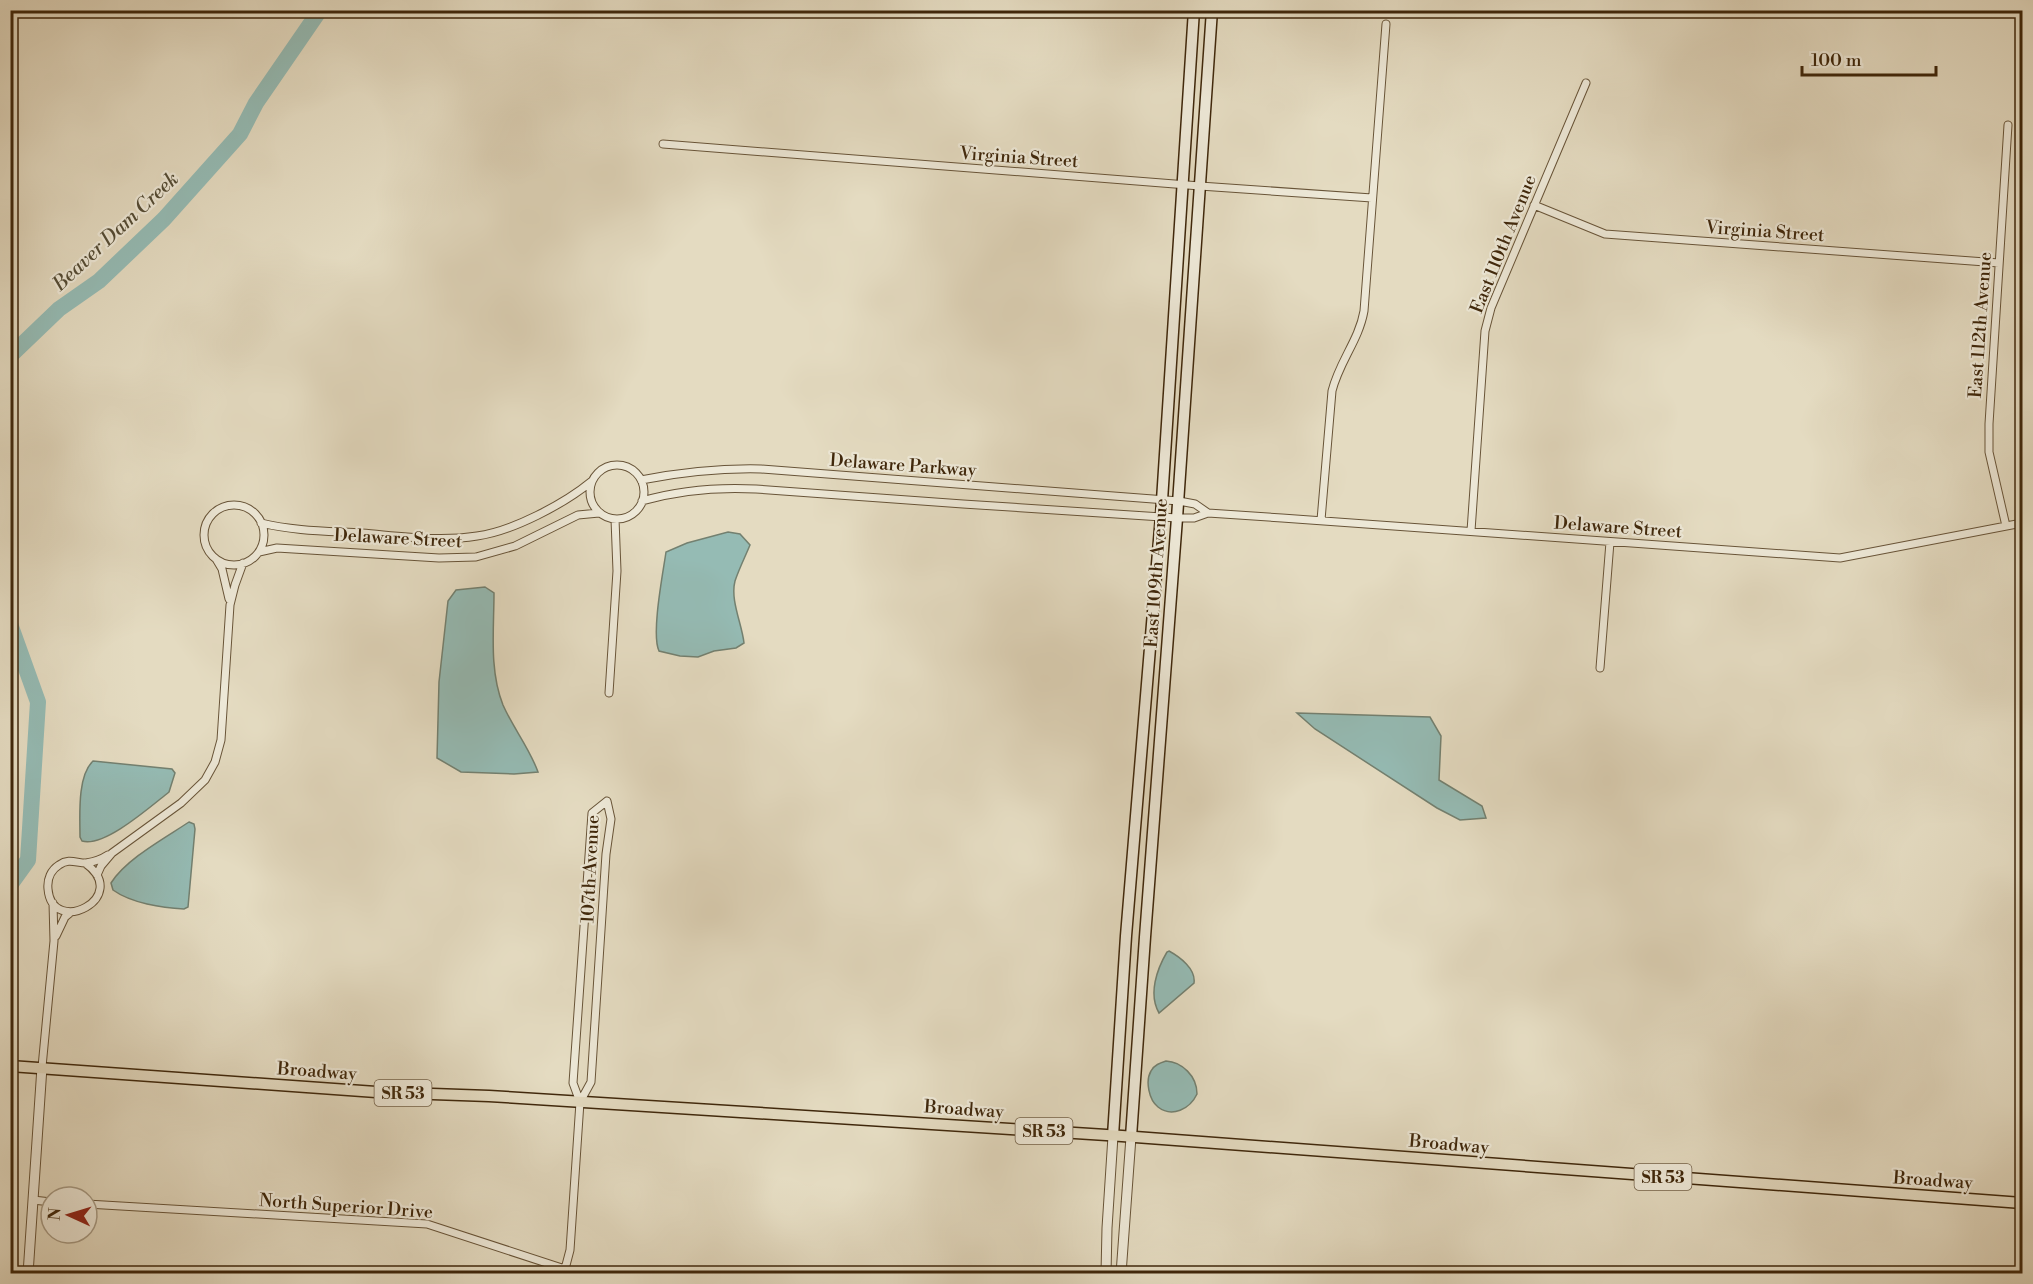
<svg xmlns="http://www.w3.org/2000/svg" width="2033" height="1284" viewBox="0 0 2033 1284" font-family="'Libre Bodoni',serif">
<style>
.water{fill:#95bbb4;stroke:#738070;stroke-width:1.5}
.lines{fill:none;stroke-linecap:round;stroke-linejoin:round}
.river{stroke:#95bbb4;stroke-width:16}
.minor-casing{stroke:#685438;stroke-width:9}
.tertiary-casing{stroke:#685438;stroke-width:11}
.secondary-casing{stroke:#3f270b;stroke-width:13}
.primary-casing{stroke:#3f270b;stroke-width:13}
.minor{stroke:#ede8d7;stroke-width:7}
.tertiary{stroke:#ede8d7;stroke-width:9}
.secondary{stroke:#ede8d7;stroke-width:10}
.primary{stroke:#e4dbc1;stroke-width:10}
.labels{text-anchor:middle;stroke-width:4.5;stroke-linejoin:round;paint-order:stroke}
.shield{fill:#ede8d7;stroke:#736148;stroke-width:1.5}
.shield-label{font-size:16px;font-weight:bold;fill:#3f270b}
.street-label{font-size:18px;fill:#3f270b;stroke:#ede8d7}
.water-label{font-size:20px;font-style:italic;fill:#544c35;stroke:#ede8d7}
</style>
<rect width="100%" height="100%" fill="#e4dbc1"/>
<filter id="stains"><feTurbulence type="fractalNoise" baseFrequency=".00333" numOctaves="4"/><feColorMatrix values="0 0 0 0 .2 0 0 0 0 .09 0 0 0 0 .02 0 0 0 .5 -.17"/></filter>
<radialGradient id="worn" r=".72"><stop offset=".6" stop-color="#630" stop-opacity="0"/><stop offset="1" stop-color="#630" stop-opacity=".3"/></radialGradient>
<path class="water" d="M728,532L740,534L750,545C745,557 739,569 735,581C730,600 742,624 744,643L736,648L714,651L698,657L680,656L659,651C651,634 663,573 666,552L687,543Z
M485,587L494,593C494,629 489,670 503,705C513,728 529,747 538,772L514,774L461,772L437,758L439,682L448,601L456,590Z
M1297,713L1430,717L1441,736L1439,780L1482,806L1486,818L1460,820L1437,808L1315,729Z
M93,761L172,769L175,773L169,792C151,806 104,848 82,841L80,837C80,816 77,776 93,761Z
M189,822L194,824L195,829L188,907L184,909C162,908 131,903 113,890L111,883C126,859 165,838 189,822Z
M1169,951C1180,957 1196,969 1194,983L1159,1013C1148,994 1157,969 1167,952Z
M1166,1061C1182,1062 1197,1076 1197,1094C1190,1109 1172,1118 1158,1107C1149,1100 1145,1081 1151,1071C1154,1065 1160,1063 1166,1061Z"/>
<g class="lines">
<path class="river" d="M10,356L59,309L99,281L164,219L240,134L256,103L320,10
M10,624L38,702L28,860L10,885"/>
<g class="minor-casing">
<path id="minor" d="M663,144L1200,186L1372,198
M1534,205L1605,234L1999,263
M590 492a27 27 0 1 1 54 0a27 27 0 1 1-54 0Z
M641,480C683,472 719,468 761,469L1179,501L1195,504L1208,513
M642,501C680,490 717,487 756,489L963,504L1177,518H1194L1208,513L1282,518L1840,558L2022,523
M204 535a30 30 0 1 1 60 0a30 30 0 1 1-60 0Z
M1321,520L1332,391C1339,362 1359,340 1364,311L1386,24
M261,523C294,531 328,531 362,533C399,536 439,542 477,536C513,531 564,504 592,481
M2006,526L1989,452V424L2008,125
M1471,531L1485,331L1491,308L1586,83
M259,552L277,548L439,558L476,557L515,546L578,515L599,513
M216,559L222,569L229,599
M1600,668L1610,542
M609,693L617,571L615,519
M85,863C133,897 52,938 48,889C47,879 51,870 59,865C69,858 76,863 86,863C93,862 102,859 108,855
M97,875L101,866L112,853L181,803L205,780L215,762L221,740L230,605L235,585L243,563
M56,936L65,917L71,912
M42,1067L54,941L53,903
M33,1200L51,1202
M87,1204L427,1224L565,1269L580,1273L596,1274
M565,1269L570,1250L580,1102L591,1082L606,854L611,819L607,801L592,813L573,1083L580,1102"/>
</g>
<g class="tertiary-casing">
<path id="tertiary" d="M28,1274L42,1067
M1106,1274L1107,1228L1113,1136
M1121,1274L1131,1137"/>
</g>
<g class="secondary-casing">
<path id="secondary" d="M1113,1136L1126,936L1161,516L1194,10
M1131,1137L1145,937L1177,518L1212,10"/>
</g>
<g class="primary-casing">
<path id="primary" d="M10,1066L376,1092L489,1096L1122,1136L2022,1203"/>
</g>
<use href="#minor" class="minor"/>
<use href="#tertiary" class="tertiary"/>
<use href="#secondary" class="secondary"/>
<use href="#primary" class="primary"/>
</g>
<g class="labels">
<g class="shield">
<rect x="374.5" y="1080" width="57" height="26" rx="4.5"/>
<rect x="1015.5" y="1118" width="57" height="26" rx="4.5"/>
<rect x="1634.5" y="1164" width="57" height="26" rx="4.5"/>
</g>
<g class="shield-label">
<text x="403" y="1099">SR 53</text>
<text x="1044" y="1137">SR 53</text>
<text x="1663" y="1183">SR 53</text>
</g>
<g class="street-label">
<text transform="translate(1019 157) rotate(4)" y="6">Virginia Street</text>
<text transform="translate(1765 231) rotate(4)" y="6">Virginia Street</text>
<text transform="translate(1503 244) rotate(-68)" y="6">East 110th Avenue</text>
<text transform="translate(1980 325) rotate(-86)" y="6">East 112th Avenue</text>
<text transform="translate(903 465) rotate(4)" y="6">Delaware Parkway</text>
<text transform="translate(1618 527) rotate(4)" y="6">Delaware Street</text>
<text transform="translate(398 538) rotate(3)" y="6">Delaware Street</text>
<text transform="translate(1156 573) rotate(-86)" y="6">East 109th Avenue</text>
<text transform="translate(590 869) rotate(-87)" y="6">107th Avenue</text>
<text transform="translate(317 1071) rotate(4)" y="6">Broadway</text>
<text transform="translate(964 1109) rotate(4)" y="6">Broadway</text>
<text transform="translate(1449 1144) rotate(5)" y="6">Broadway</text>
<text transform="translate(1933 1180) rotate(4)" y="6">Broadway</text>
<text transform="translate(346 1206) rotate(4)" y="6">North Superior Drive</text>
</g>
<g class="water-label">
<text transform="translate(115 231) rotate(-43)" y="7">Beaver Dam Creek</text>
</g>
</g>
<rect width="2033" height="1284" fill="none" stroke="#e4dbc1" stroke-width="36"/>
<rect x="12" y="12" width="2009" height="1260" fill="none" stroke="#3f270b" stroke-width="3"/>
<rect x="18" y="18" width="1997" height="1248" fill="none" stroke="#3f270b" stroke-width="1.5"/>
<g transform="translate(69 1215) rotate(274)"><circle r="28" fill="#ede8d7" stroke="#a79b85" stroke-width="1.5"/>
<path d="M0-4.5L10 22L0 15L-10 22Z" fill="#8f2418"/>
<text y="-9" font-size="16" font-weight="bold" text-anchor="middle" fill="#3f270b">N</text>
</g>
<path d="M1802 66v9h134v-9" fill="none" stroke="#3f270b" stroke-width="3"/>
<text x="1811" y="66" font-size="18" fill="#3f270b" stroke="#ede8d7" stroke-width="4.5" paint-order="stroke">100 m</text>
<rect width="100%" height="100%" filter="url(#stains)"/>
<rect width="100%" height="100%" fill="url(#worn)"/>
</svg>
